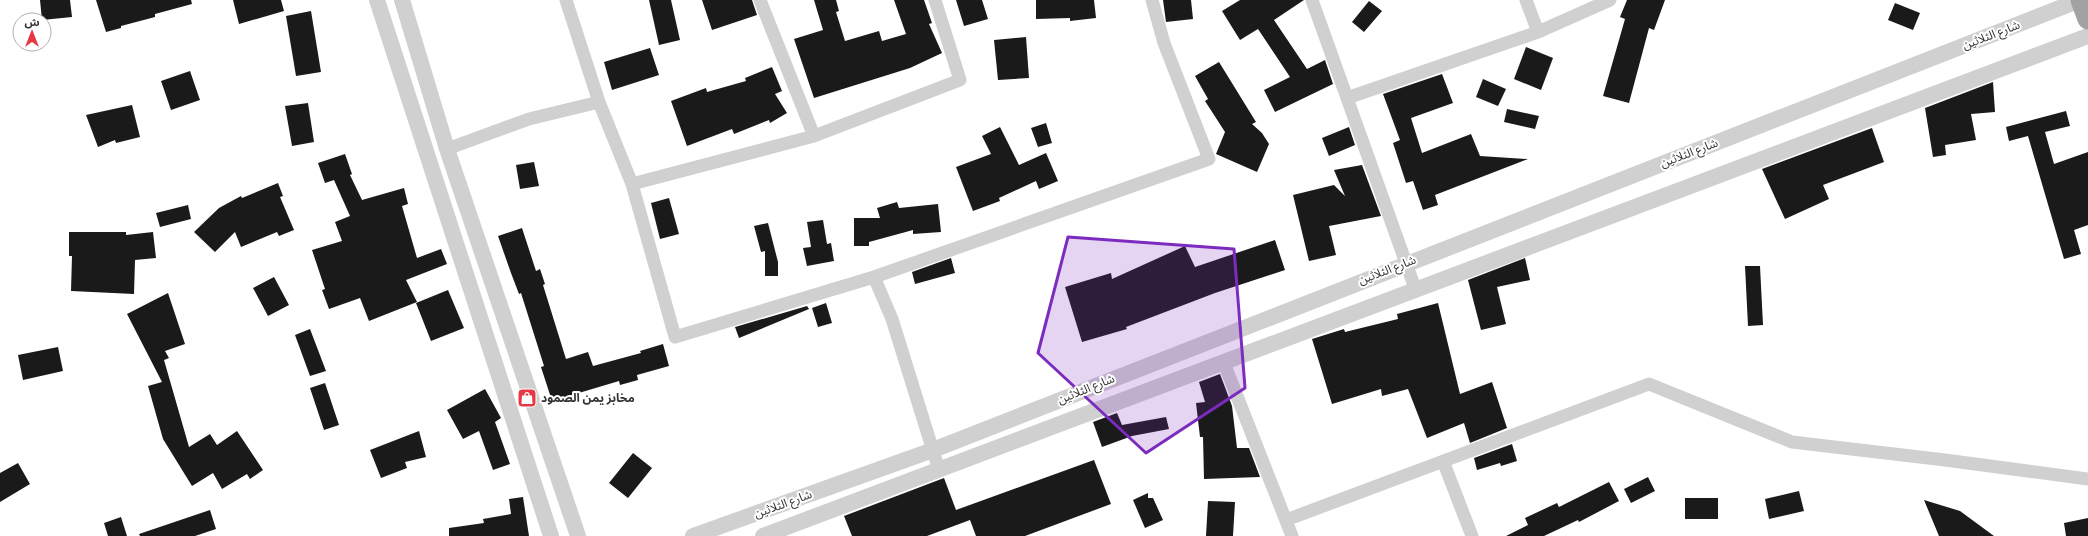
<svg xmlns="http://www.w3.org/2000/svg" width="2088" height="536" viewBox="0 0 2088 536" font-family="'Archivo Narrow','Noto Sans Arabic',sans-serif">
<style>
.building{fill:#1a1a1a}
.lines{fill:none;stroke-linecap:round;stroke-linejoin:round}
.minor{stroke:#d0d0d0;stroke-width:13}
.tertiary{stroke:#d0d0d0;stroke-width:16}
.trunk{stroke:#a2a2a2;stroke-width:21}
.marked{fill:#7b2cbf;fill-opacity:0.2;stroke:#7b2cbf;stroke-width:3;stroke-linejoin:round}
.labels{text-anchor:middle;stroke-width:4;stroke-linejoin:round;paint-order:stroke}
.street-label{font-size:12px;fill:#333;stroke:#fff}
.poi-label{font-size:12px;font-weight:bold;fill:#333;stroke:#fff;text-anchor:start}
</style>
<rect width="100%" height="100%" fill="#fff"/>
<path class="building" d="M40,0H70L72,17L42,20Z
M96,0H191L192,4L155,14V17L121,26V28L106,32Z
M233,0H281L284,11L239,24Z
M649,0H671L680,40L659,45Z
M702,0H752L757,15L712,30Z
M814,0H836L839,11L836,12L845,41L879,31L882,41L906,34L894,0H924L932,23L929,24L942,53L910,68L814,98L794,39L823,30Z
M956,0H982L988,19L964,26Z
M1036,0H1094L1096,18L1070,21V18L1036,19Z
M1163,0H1191L1193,19L1166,22Z
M1240,0H1304L1274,20L1307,69L1325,60L1333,84L1275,112L1264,90L1290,77L1258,29L1240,40L1222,11Z
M1627,0H1665L1654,30L1649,28L1629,103L1603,96L1625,19L1620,17Z
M1369,1L1382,11L1364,32L1352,22Z
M1895,3L1920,13L1913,30L1888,20Z
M311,11L321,72L296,76L286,16Z
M1026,37L1029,78L998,80L994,40Z
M1526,47L1553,58L1541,90L1514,79Z
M650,48L659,75L612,90L604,62Z
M1219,62L1256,122L1252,124L1262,133L1269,144L1257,172L1216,154L1225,132L1205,101L1208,99L1195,76Z
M772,67L782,91L775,94L787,113L770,123L769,120L734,134L732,129L687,146L671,101L706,88L707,92L746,81L745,78Z
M190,71L200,100L171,110L161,81Z
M1442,74L1453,103L1411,118L1422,153L1471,134L1480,156L1528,159L1435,195L1438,205L1423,210L1413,181L1406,183L1393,143L1400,140L1383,94Z
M1483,79L1506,89L1498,106L1476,97Z
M1993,82L1995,112L1971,114L1976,140L1945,145L1946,155L1933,157L1925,108Z
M308,103L314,142L292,146L285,106Z
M132,105L140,137L116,143L115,140L98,147L86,115Z
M1507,109L1539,116L1535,129L1504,122Z
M2066,111L2070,126L2045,132L2054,164L2088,152V225L2074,230L2081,254L2064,259L2028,136L2009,141L2006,127Z
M1046,123L1052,143L1038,147L1031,128Z
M1000,127L1019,165L1046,153L1058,181L1039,189L1036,181L999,198L1000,201L973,211L956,167L991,154L982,136Z
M1349,127L1355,145L1329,156L1322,138Z
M1872,128L1884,162L1823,185L1829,199L1785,219L1762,169Z
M345,154L352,174L350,175L362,200L404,188L408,204L402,206L417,258L441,249L447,264L406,280L417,302L369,321L360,298L329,309L322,290L325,289L312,250L342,241L335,222L350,216L334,180L325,183L318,163Z
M534,162L539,186L520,189L516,165Z
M1362,165L1381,216L1329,226L1336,255L1309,261L1293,195L1334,185L1345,196L1334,170Z
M278,183L283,196L280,197L294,230L279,236L277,232L241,247L235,232L215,252L194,232L219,208L241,196L242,198Z
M669,198L679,234L660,239L651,203Z
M897,202L899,208L938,204L941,232L913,234V230L869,242V246H854V218H880L877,208Z
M188,205L191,219L160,227L156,213Z
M823,220L827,244L831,243L834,261L807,266L803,248L811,247L807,222Z
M768,223L778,262V276H765V251L761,252L754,226Z
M522,228L536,271L540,269L545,284L543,285L566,359L588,352L593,366L641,353L640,351L663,344L669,366L637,375L638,380L620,385L619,381L552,401L541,367L544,366L521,293L519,294L511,273L498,236Z
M69,232H126V235L153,232L156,258L135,260L134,294L71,291L72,256H69Z
M1275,240L1285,270L1215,293L1126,327L1127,329L1082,342L1065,287L1111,273L1112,279L1185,246L1195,267Z
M951,258L955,273L915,284L912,272Z
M1525,258L1530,280L1497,287L1506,324L1481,330L1468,280Z
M1745,266H1760L1763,325L1748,326Z
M274,277L289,305L268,316L253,288Z
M448,290L464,328L431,341L416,303Z
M168,293L185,344L165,351L169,358L164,360L189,447L210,434L217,445L237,431L263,470L250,479L247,474L222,489L213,473L192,486L163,439L148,386L162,382L127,314Z
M826,303L832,323L818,327L812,308Z
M1438,303L1460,394L1492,382L1507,428L1470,443L1464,423L1427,438L1408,389L1382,396L1381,389L1332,404L1312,339L1344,329L1345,332L1398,319L1397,314Z
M807,306L809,309L739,338L735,327Z
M310,329L326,371L310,376L295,335Z
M58,347L63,371L23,380L18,355Z
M1220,374L1232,406L1237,448H1249L1260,477L1204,479L1203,437H1200L1196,403L1205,402L1199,382Z
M325,383L339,425L324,430L310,388Z
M485,389L501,418L495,422L510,464L493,470L479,431L463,439L447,410Z
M1117,413L1122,425L1166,417L1169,429L1132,436L1102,447L1093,422Z
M419,431L426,457L405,462L407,468L381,478L370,450Z
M1512,444L1517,461L1501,466L1500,463L1477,470L1474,458Z
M633,453L652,468L628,498L609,483Z
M1094,460L1111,504L1025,536H976L970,520L927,536H852L844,516L944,478L956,510Z
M18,463L30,484L0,502V473Z
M1648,477L1655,491L1631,503L1624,489Z
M1609,482L1619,501L1579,522L1578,520L1544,536H1506L1528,525L1525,518L1557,503L1559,507Z
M1799,491L1804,511L1769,519L1765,499Z
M1148,493V498H1153L1163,520L1145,528L1133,500Z
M523,497L529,536H449V528L484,523L483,519L511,514L509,499Z
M1685,498H1718V519H1685Z
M1924,500L1960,511L1994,536H1939Z
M1208,501L1235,502L1233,536H1206Z
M210,510L216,529L195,536H140L139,534Z
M121,517L127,536H108L104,523Z
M2088,518V536H2066L2064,523Z"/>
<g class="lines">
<path class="minor" d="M566,0L599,102L632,184L675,337L874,277L1209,159L1164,43L1152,0
M1312,0L1416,291
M1526,0L1538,32
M1347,98L1538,32L1610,0
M814,136L960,80L935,0
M447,149L529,119L599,102
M632,184L814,136L760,0
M874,277L892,319L939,470
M1224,363L1292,536
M1443,461L1472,536
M1286,520L1649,384L1792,442L1945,460L2088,479"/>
<path class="tertiary" d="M377,0L551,536
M402,0L447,149L578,536
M693,536L933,450L2080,0
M763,536L2088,36"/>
<path class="trunk" d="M2081,0L2088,19"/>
</g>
<path class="marked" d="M1068,237L1234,249L1245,388L1146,453L1038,353Z"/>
<defs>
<g id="shop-square" transform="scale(1)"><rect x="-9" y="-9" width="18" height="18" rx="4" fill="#e63946" stroke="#fff"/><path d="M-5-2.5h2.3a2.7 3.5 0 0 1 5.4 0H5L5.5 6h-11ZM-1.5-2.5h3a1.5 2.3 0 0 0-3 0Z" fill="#fff"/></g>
</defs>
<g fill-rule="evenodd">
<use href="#shop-square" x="527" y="398"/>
</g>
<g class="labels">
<g class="street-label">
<text transform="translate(1991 35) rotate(-21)" y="4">شارع الثلاثين</text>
<text transform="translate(1689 153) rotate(-21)" y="4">شارع الثلاثين</text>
<text transform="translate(1387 270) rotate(-21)" y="4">شارع الثلاثين</text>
<text transform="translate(1086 389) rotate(-22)" y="4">شارع الثلاثين</text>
<text transform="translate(783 504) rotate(-20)" y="4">شارع الثلاثين</text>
</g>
<g class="poi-label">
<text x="541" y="402">مخابز يمن الصمود</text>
</g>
</g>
<g transform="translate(32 32)"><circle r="19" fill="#ffffff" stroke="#adadad"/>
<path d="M0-3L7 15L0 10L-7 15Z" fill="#e63946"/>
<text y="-6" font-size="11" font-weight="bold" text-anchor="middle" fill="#333333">ش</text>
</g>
</svg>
